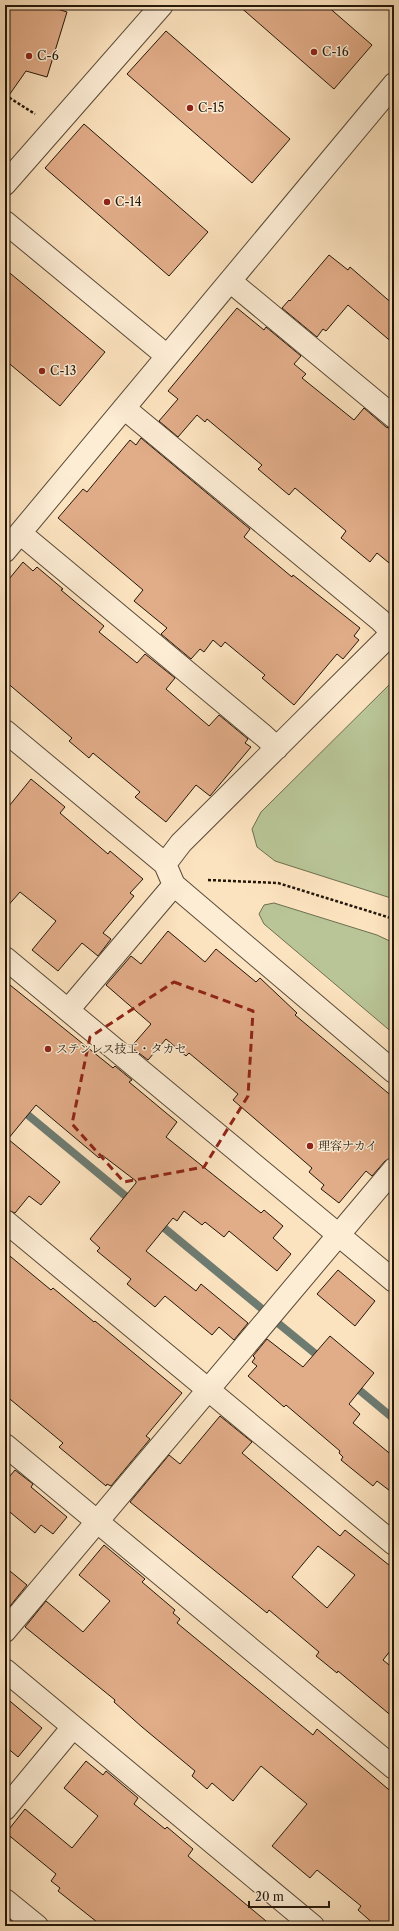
<svg xmlns="http://www.w3.org/2000/svg" width="399" height="1931" viewBox="0 0 399 1931" font-family="'Libre Caslon Text','Noto Serif JP',serif">
<style>
.green{fill:#b9c597;stroke:#6e6e50}
.lines{fill:none;stroke-linecap:round;stroke-linejoin:round}
.stream{stroke:#6e7b71;stroke-width:8}
.building{fill:#e1ac88;stroke:#23170a;fill-rule:evenodd}
.minor-casing{stroke:#594a37;stroke-width:24}
.path{stroke:#23170a;stroke-width:2.5;stroke-dasharray:3 2;stroke-linecap:butt}
.minor{stroke:#fdedd5;stroke-width:22}
.marked{fill:none;stroke:#8f2418;stroke-width:3;stroke-dasharray:8 5;stroke-linejoin:round}
.poi-dot{fill:#8f2418;stroke:#fdedd5;stroke-width:1.5}
.labels{text-anchor:middle;stroke-width:3;stroke-linejoin:round;paint-order:stroke}
.poi-label{font-size:12px;fill:#23170a;stroke:#fdedd5;text-anchor:start}
</style>
<rect width="100%" height="100%" fill="#fce3bf"/>
<filter id="stains"><feTurbulence type="fractalNoise" baseFrequency=".005" numOctaves="4"/><feColorMatrix values="0 0 0 0 .2 0 0 0 0 .09 0 0 0 0 .02 0 0 0 .5 -.17"/></filter>
<radialGradient id="worn" r=".72"><stop offset=".6" stop-color="#630" stop-opacity="0"/><stop offset="1" stop-color="#630" stop-opacity=".3"/></radialGradient>
<path class="green" d="M394,680V899L275,861L257,847L252,829L261,812Z
M274,903L377,935L394,943V1034L264,924L259,914L264,905Z"/>
<g class="lines">
<path class="stream" d="M5,1096L134,1203
M157,1222L261,1308
M279,1324L323,1360
M352,1384L394,1419"/>
</g>
<path class="building" d="M5,5H45L67,12L47,77L26,71L5,101Z
M238,5H326L372,45L334,89Z
M166,31L290,139L252,183L127,74Z
M84,124L208,232L169,276L45,168Z
M329,255L348,270L350,267L394,305V344L348,305L326,331L323,329L317,337L282,308L289,300L290,301Z
M5,269L105,352L60,406L5,360Z
M237,308L264,330L266,327L301,356L294,364L306,374L302,378L354,420L364,408L386,427L394,430V567L377,553L370,562L341,538L346,531L295,488L289,495L258,469L262,465L207,419L205,422L197,415L178,437L159,421L178,399L168,391Z
M141,438L250,529L244,537L292,577L293,575L360,628L354,636L359,640L343,659L337,654L294,705L262,678L265,675L225,642L221,647L213,640L204,652L200,649L191,659L161,634L167,628L134,601L143,590L58,518L83,489L87,492L130,440L136,445Z
M23,562L33,571L37,567L63,589L61,590L104,626L99,632L137,663L145,654L175,678L166,689L209,726L219,715L248,739L245,743L251,747L210,796L196,785L166,822L135,797L140,792L93,753L89,758L69,741L72,738L5,681V584Z
M31,779L65,807L60,813L108,854L110,851L143,879L130,893L134,896L103,933L111,939L98,956L82,943L58,971L32,950L56,921L20,892L5,909V811Z
M168,931L205,962L216,949L256,982L260,978L297,1013L295,1015L394,1098V1157L385,1161L372,1176L366,1171L339,1203L321,1189L324,1185L309,1172L312,1168L233,1100L238,1094L189,1053L186,1056L166,1039L148,1060L131,1047L151,1024L106,985L131,956L141,964Z
M5,981L113,1068L115,1066L132,1080L129,1082L177,1122L166,1137L261,1213L264,1210L283,1226L273,1238L291,1254L277,1271L229,1231L224,1237L205,1222L202,1225L184,1211L177,1221L173,1218L146,1251L196,1291L201,1284L248,1323L234,1340L219,1327L212,1335L165,1296L155,1307L127,1284L131,1279L97,1251L100,1248L90,1239L136,1183V1181L102,1155L99,1158L36,1105L8,1139L60,1182L41,1205L29,1196L15,1213L5,1209Z
M5,1252L51,1290L53,1288L94,1322L95,1321L182,1393L146,1436L150,1439L111,1486L107,1484L106,1486L59,1447L63,1443L5,1395Z
M338,1270L375,1301L355,1326L317,1294Z
M330,1336L374,1373L349,1404L360,1414L353,1423L394,1457V1494L377,1481L373,1486L341,1460L343,1457L339,1453L340,1451L286,1405L284,1407L248,1376L257,1366L252,1362L255,1358L253,1356L267,1339L303,1367Z
M220,1416L252,1442L242,1453L340,1536L345,1530L394,1569V1646L383,1660L394,1669V1718L338,1671L337,1673L316,1656L319,1652L269,1610L267,1613L251,1600L130,1502L169,1455L180,1464ZM318,1546L355,1575L327,1608L292,1577Z
M15,1470L33,1484L31,1487L67,1517L53,1534L41,1525L35,1533L5,1508V1482Z
M104,1545L145,1579L142,1582L175,1610L173,1613L180,1619L177,1623L313,1735L317,1729L394,1794V1926H376L358,1910L361,1906L317,1870L310,1878L272,1846L307,1804L261,1766L233,1801L212,1783L207,1789L192,1776L195,1771L142,1727L114,1702L115,1700L25,1627L46,1601L83,1632L110,1601L79,1575Z
M5,1567L27,1585L6,1611L5,1610Z
M5,1697L42,1728L18,1757L5,1746Z
M86,1761L103,1775L106,1771L138,1798L134,1804L165,1829L167,1827L193,1849L188,1856L272,1926H102L58,1891L60,1888L51,1881L56,1874L6,1833L25,1809L72,1848L98,1816L64,1788Z"/>
<g class="lines">
<g class="minor-casing">
<path id="minor" d="M5,184L162,5
M5,222L167,356
M230,281L394,417
M124,408L380,620L393,633
M20,533L264,736L277,748
M5,551L394,84
M5,731L165,864L174,885L394,1072
M165,864L181,843L394,631
M5,958L394,1281
M68,1010L174,885
M5,1221L394,1544
M5,1445L394,1768
M5,1631L394,1169
M5,1670L313,1926
M5,1809L73,1727
M5,1900L37,1926"/>
</g>
<path class="path" d="M5,95L35,114
M208,880L278,883L394,919"/>
<use href="#minor" class="minor"/>
</g>
<path class="marked" d="M174,982L253,1011L248,1096L204,1167L124,1182L72,1124L90,1037Z"/>
<g class="poi-dot">
<circle cx="314" cy="52" r="4"/>
<circle cx="29" cy="56" r="4"/>
<circle cx="190" cy="108" r="4"/>
<circle cx="107" cy="202" r="4"/>
<circle cx="42" cy="371" r="4"/>
<circle cx="48" cy="1049" r="4"/>
<circle cx="310" cy="1146" r="4"/>
</g>
<g class="labels">
<g class="poi-label">
<text x="322" y="56">C-16</text>
<text x="37" y="60">C-6</text>
<text x="198" y="112">C-15</text>
<text x="115" y="206">C-14</text>
<text x="50" y="375">C-13</text>
<text x="56" y="1053">ステンレス技工・タカセ</text>
<text x="318" y="1150">理容ナカイ</text>
</g>
</g>
<rect width="399" height="1931" fill="none" stroke="#fce3bf" stroke-width="20"/>
<rect x="6" y="6" width="387" height="1919" fill="none" stroke="#23170a" stroke-width="2"/>
<rect x="10" y="10" width="379" height="1911" fill="none" stroke="#23170a"/>
<path d="M249 1901v6h80v-6" fill="none" stroke="#23170a" stroke-width="2"/>
<text x="255" y="1901" font-size="12" fill="#23170a" stroke="#fdedd5" stroke-width="3" paint-order="stroke">20 m</text>
<rect width="100%" height="100%" filter="url(#stains)"/>
<rect width="100%" height="100%" fill="url(#worn)"/>
</svg>
